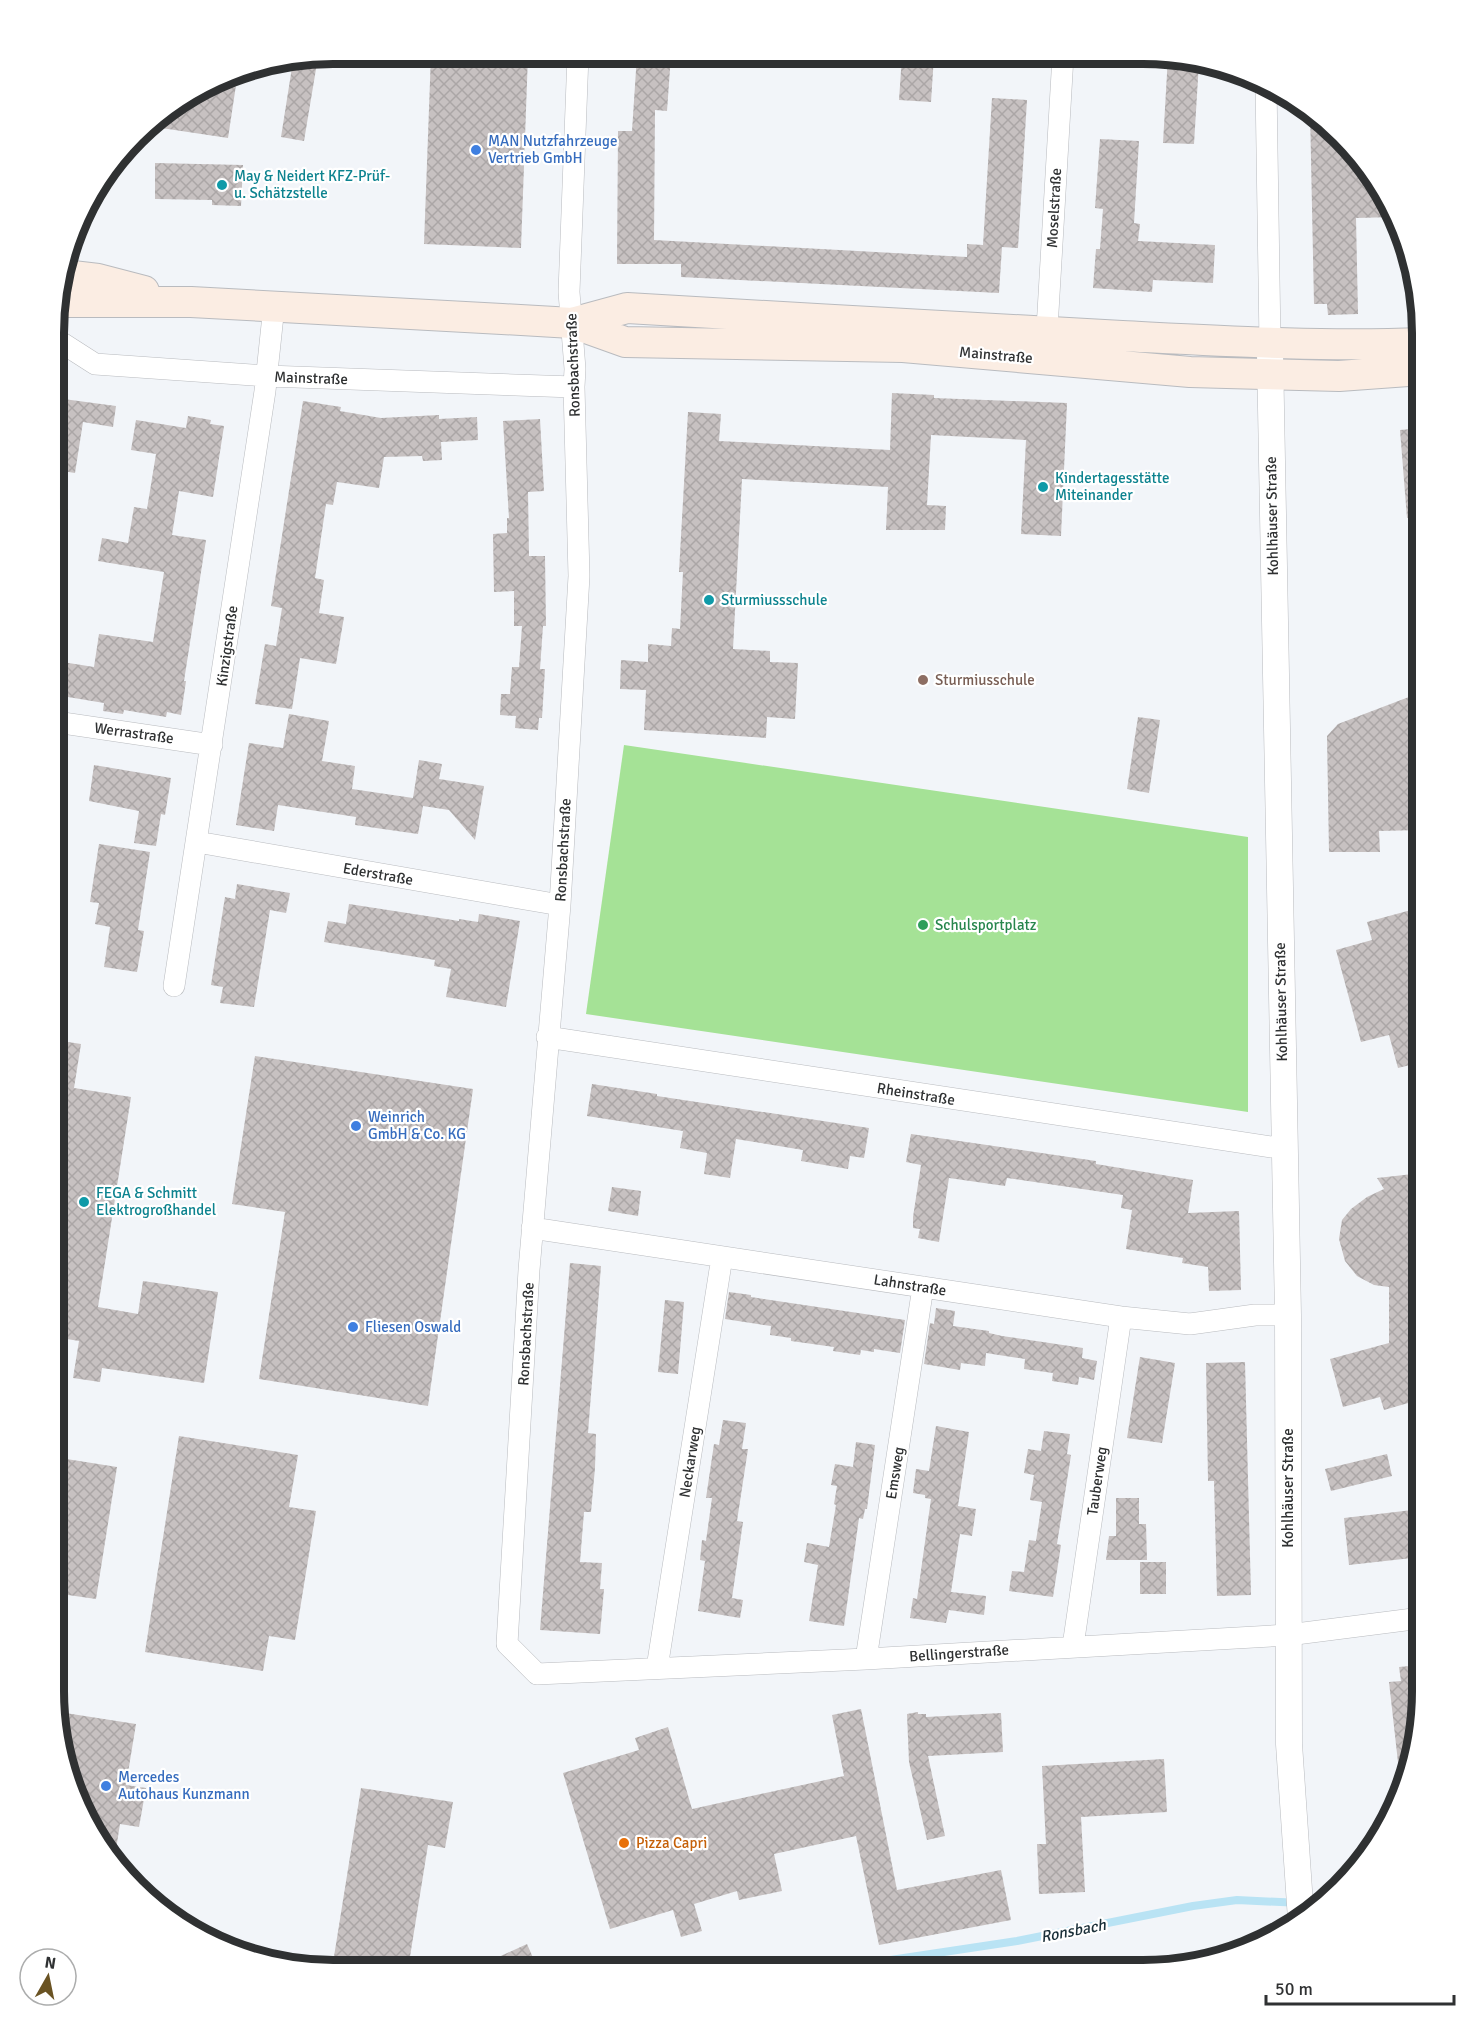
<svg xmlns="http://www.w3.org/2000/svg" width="1476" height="2025" viewBox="0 0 1476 2025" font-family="Signika,sans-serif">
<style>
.park{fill:#a5e296}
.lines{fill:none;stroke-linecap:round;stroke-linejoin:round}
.stream{stroke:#b9e3f4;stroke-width:8}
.building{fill:url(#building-cross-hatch)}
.minor-casing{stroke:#b9bbbf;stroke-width:22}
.tertiary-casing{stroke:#b9bbbf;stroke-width:27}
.secondary-casing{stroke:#b9bbbf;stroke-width:32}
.minor{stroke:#fff;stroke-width:21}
.tertiary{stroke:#fff;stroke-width:26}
.secondary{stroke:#fbede3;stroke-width:30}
.shop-dot{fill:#3f7fe0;stroke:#fff;stroke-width:2}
.culture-dot{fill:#0f9aa8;stroke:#fff;stroke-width:2}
.education-dot{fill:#8d6e63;stroke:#fff;stroke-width:2}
.leisure-dot{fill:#2e9e5b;stroke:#fff;stroke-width:2}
.food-dot{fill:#e8710a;stroke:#fff;stroke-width:2}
.labels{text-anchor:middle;stroke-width:4.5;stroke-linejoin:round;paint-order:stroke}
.shop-label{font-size:15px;fill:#366cbe;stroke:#fff;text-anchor:start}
.culture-label{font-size:15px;fill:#0d838f;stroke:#fff;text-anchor:start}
.street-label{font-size:15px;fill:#2f3132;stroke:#fff}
.education-label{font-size:15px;fill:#785e54;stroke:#fff;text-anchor:start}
.leisure-label{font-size:15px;fill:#27864d;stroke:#fff;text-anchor:start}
.food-label{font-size:15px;fill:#c56008;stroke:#fff;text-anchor:start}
.water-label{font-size:16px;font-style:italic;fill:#1a2f38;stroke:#fff}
.rim{fill:none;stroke:#2f3132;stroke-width:8}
</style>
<defs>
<pattern id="building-cross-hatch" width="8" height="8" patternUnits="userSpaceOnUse" patternTransform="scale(1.5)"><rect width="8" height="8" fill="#c7c1c1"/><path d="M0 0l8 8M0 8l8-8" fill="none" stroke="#aba6a6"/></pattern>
</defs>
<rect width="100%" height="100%" fill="#f2f5f9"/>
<path class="park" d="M624,745L1248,837V1112L586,1014Z"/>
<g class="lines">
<path class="stream" d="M824,1970L1017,1941L1193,1906L1237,1900L1322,1904"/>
</g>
<path class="building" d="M431,54L528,55L521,248L424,244Z
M637,55H671L667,111L655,110L654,240L967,257V244L983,245L992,98L1027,100L1018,248L1002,247L999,293L681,277V264H617L618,131H632Z
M902,56H934L931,102L899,100Z
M1168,56H1179L1199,62L1194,144L1163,143Z
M318,57L304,141L281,137L293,61Z
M238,72L228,138L148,126L150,123Z
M1310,110L1393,210L1395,217L1356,218L1358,314L1328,315L1327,304H1314Z
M1100,139L1139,141L1134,223L1140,224L1138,241L1215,245L1213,283L1153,280L1152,292L1093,288L1096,249H1100L1103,209L1095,208Z
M155,163L243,165L241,206L212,205V200L155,199Z
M892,393L934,395V398L1067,403L1061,536L1021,534L1026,440L931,435L927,505L946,506L945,530H886L888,487L742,479L733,649L770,651V662L798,663L795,719L767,717L766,738L644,730L646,690L620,689L621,660L648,662V644L671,646L672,628L680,629L683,572H679L688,412L721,414L719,441L890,450Z
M56,398L116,406L113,427L83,422L75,473L56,470L59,442H56Z
M303,401L341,407L340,411L381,418L439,415V419L477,417L478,440L441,442L442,460L423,461L422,456L384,457L379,488L337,482L333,505L326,504L315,578L324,580L319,613L344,617L336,664L300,658L292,709L255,704L265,644L276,646L282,608L271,606Z
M188,416L211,420L210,424L224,426L213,497L179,491L172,535L206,540L184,681H186L181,715L167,712L166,717L124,710L123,714L103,711L104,703L56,695V661L94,667L99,634L153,642L164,572L98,561L102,538L128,543L134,507L147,509L156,454L131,450L136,420L186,428Z
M540,419L544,491L528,492L529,556H545L546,626H543L540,669H545L542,718H539L538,730L515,728L516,716L500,715L501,694H510L512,667H519L522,626H514V591L494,592L493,534L507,533V518H509L503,421Z
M1422,428V517L1407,518L1400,430Z
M1422,692V830L1379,831L1380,852H1329L1327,736L1338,724Z
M289,714L329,721L322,761L355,766L352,789L413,798L419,760L442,764L439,779L484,786L475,840L449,810L423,806L418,834L355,825L356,817L278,805L274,831L236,825L249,743L283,748Z
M1138,717L1160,720L1149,793L1127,789Z
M94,765L171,778L165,815L161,814L156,846L134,843L139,811L89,801Z
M99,844L150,852L138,930L144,931L137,972L104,967L110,927L95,924L99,903L90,902Z
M237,884L290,893L286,913L270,910L254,1007L220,1003L223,987L211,985L225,897L235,899Z
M349,904L459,921V919L478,922L479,914L520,921L506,1007L446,997L451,969L434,966L435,960L324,942L328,921L346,924Z
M1422,907V1062L1398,1068L1389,1035L1361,1042L1336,950L1372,940L1367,922Z
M55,1040L81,1044L74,1088L131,1097L98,1307L138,1314L143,1281L218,1292L204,1383L102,1368L100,1382L73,1378L79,1341L55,1337Z
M255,1056L473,1089L428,1406L259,1379L285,1212L232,1204Z
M592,1084L657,1094V1096L869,1128L864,1158L850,1156L848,1169L801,1161L803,1150L736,1139L730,1178L704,1174L707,1153L680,1148L683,1131L587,1116Z
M911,1134L1096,1161V1164L1193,1180L1188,1213L1239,1211L1241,1290L1209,1291L1208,1267L1182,1263L1183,1258L1126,1249L1132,1210L1121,1208L1123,1195L1007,1178L1005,1186L949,1178L939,1242L918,1238L920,1229L913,1228V1217L921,1165L906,1162Z
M1422,1173V1399L1384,1410L1380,1397L1343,1407L1330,1359L1389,1343V1287L1374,1285L1357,1276L1345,1261L1339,1239L1342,1220L1351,1209L1367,1197L1384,1189L1377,1178Z
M612,1187L641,1191L638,1216L608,1211Z
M570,1263L601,1266L588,1433L596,1434L595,1468L591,1512H584L580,1562L602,1563L600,1589H604L600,1634L540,1630Z
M729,1292L751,1295V1297L905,1320L900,1353L874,1349V1352L861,1350L860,1355L833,1351L834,1347L791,1341V1338L770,1335L771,1326L725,1319Z
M665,1300L684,1302L678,1374L658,1372Z
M936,1308L955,1311L953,1326L989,1331V1333L1002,1336L1083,1348L1082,1358L1097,1361L1094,1380L1079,1377L1078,1385L1052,1381L1053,1373L1024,1369L1025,1359L986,1353L985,1366L961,1363L960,1370L924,1364L930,1323L934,1324Z
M1140,1357L1175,1363L1162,1443L1127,1438Z
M1245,1362L1251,1595L1217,1596L1214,1481H1208L1206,1363Z
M723,1420L746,1423L742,1449H748L737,1521L743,1522L732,1598L743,1600L740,1618L698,1611L705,1561L700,1560L702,1540L706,1541L712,1498H706L714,1444L719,1445Z
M936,1426L969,1432L958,1506L976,1509L972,1536L960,1534L951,1592L986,1596L984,1615L949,1610L946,1623L910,1618L913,1598L917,1599L931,1499L925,1498V1495L913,1493L916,1469L929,1471Z
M1044,1431L1070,1434L1067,1454L1071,1455L1057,1544L1061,1545L1053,1597L1009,1591L1012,1571L1024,1572L1029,1540L1036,1541L1042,1502L1030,1500L1034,1475L1024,1473L1028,1449L1041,1451Z
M179,1436L298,1455L289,1507L316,1511L295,1640L269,1636L263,1671L145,1652Z
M856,1442L875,1445L867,1509H865L863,1519L859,1518L844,1626L809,1621L818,1565L804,1562L807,1543L829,1547L836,1505L834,1504L837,1486L831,1485L835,1464L853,1467Z
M1387,1454L1392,1476L1331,1491L1325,1469Z
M54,1457L117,1467L96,1599L54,1593Z
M1116,1498H1139V1524H1146L1147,1560H1106L1109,1536H1116Z
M1421,1509V1557L1349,1565L1344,1518Z
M1140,1562H1166V1594H1140Z
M1421,1665V1710L1407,1781L1403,1789H1401L1389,1682L1401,1681L1399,1667Z
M861,1709L897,1890L1001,1870L1011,1920L879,1945L856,1836L774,1854L782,1891L739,1900L737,1891L694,1904L702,1931L681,1937L673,1910L610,1929L563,1773L639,1750L635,1738L668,1727L692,1809L844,1776L832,1715Z
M59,1712L136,1724L126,1785L146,1788L139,1827L120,1824L114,1862L83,1815Z
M918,1712V1714H926V1717L1001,1713L1003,1752L928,1756L945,1836L927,1840L909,1762L907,1714Z
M1164,1759L1167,1812L1081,1817L1085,1892L1039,1894L1037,1844H1046L1042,1766Z
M361,1788L453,1802L445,1848L428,1845L408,1969H332Z
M527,1944L538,1969H472Z"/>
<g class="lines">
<g class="minor-casing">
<path id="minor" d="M578,55L569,292L575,369L574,387L579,576L560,905L529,1270L507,1644L537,1674L866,1659L1288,1635L1421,1618
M1266,85L1270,343
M56,339L95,364L267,376L574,387
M1046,346L1063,56
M56,722L212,745
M197,842L560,905
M174,986L265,391L274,306
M547,1037L1285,1149
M532,1228L1121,1317L1190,1324L1255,1315H1288
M1073,1646L1121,1317
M866,1659L923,1287
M657,1668L722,1257"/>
</g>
<g class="tertiary-casing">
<path id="tertiary" d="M1270,354L1288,1315L1289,1744L1301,1919"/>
</g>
<g class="secondary-casing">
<path id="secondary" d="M64,275L98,279L144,291
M56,302H191L502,319L572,323L625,342L903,347L1190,372L1339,376L1422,370
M572,323L627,308C792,317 957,328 1122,336C1222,341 1322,347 1422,343"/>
</g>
<use href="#minor" class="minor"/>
<use href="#tertiary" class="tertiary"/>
<use href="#secondary" class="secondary"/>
</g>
<g class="shop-dot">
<circle cx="476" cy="150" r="6"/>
<circle cx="356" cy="1126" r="6"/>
<circle cx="353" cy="1327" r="6"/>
<circle cx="106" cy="1786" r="6"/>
</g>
<g class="culture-dot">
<circle cx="222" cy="185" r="6"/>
<circle cx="1043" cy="487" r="6"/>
<circle cx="709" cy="600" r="6"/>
<circle cx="84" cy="1202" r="6"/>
</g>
<circle class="education-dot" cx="923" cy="680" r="6"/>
<circle class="leisure-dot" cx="923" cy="925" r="6"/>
<circle class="food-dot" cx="624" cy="1843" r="6"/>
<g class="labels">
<g class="shop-label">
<text x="488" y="146">MAN Nutzfahrzeuge<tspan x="488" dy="17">Vertrieb GmbH</tspan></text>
<text x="368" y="1122">Weinrich<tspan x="368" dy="17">GmbH &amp; Co. KG</tspan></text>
<text x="365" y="1332">Fliesen Oswald</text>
<text x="118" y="1782">Mercedes<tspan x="118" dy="17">Autohaus Kunzmann</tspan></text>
</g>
<g class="culture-label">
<text x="234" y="181">May &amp; Neidert KFZ-Prüf-<tspan x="234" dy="17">u. Schätzstelle</tspan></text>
<text x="1055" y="483">Kindertagesstätte<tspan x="1055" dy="17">Miteinander</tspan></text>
<text x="721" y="605">Sturmiussschule</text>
<text x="96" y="1198">FEGA &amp; Schmitt<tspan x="96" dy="17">Elektrogroßhandel</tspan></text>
</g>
<g class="street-label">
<text transform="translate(1054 208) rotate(-87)" y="5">Moselstraße</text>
<text transform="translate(996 355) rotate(5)" y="5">Mainstraße</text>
<text transform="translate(573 365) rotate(-92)" y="5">Ronsbachstraße</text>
<text transform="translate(311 378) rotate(2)" y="5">Mainstraße</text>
<text transform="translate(1272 516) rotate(-91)" y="5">Kohlhäuser Straße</text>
<text transform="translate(227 646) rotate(-82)" y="5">Kinzigstraße</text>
<text transform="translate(134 733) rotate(8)" y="5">Werrastraße</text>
<text transform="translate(563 850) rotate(-87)" y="5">Ronsbachstraße</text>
<text transform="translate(378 874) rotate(10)" y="5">Ederstraße</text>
<text transform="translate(1281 1002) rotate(-91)" y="5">Kohlhäuser Straße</text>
<text transform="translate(916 1094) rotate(9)" y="5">Rheinstraße</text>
<text transform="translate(910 1285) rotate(9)" y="5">Lahnstraße</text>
<text transform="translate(526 1334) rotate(-87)" y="5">Ronsbachstraße</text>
<text transform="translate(690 1462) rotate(-81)" y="5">Neckarweg</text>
<text transform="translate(895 1473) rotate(-81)" y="5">Emsweg</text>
<text transform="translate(1097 1481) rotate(-82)" y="5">Tauberweg</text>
<text transform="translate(1288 1488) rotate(-90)" y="5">Kohlhäuser Straße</text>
<text transform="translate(959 1653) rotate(-4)" y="5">Bellingerstraße</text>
</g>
<g class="education-label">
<text x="935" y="685">Sturmiusschule</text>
</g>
<g class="leisure-label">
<text x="935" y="930">Schulsportplatz</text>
</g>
<g class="food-label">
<text x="636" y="1848">Pizza Capri</text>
</g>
<g class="water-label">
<text transform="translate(1073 1930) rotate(-11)" y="6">Ronsbach</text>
</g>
</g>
<path d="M0 0H1476V2025H0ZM333 64H1143A269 269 0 0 1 1412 333V1691A269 269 0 0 1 1143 1960H333A269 269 0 0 1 64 1691V333A269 269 0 0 1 333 64Z" fill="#fff" fill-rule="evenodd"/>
<path class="rim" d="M333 64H1143A269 269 0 0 1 1412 333V1691A269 269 0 0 1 1143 1960H333A269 269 0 0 1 64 1691V333A269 269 0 0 1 333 64Z"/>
<g transform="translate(48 1977) rotate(9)"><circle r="28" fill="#ffffff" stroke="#acadad" stroke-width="1.5"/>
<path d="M0-4.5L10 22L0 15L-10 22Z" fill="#6a5323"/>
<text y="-9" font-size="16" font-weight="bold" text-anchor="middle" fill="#2f3132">N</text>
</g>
<path d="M1266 1995v9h188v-9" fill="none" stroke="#2f3132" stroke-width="3"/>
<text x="1275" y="1995" font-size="18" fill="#2f3132" stroke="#ffffff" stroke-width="4.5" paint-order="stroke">50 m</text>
</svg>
